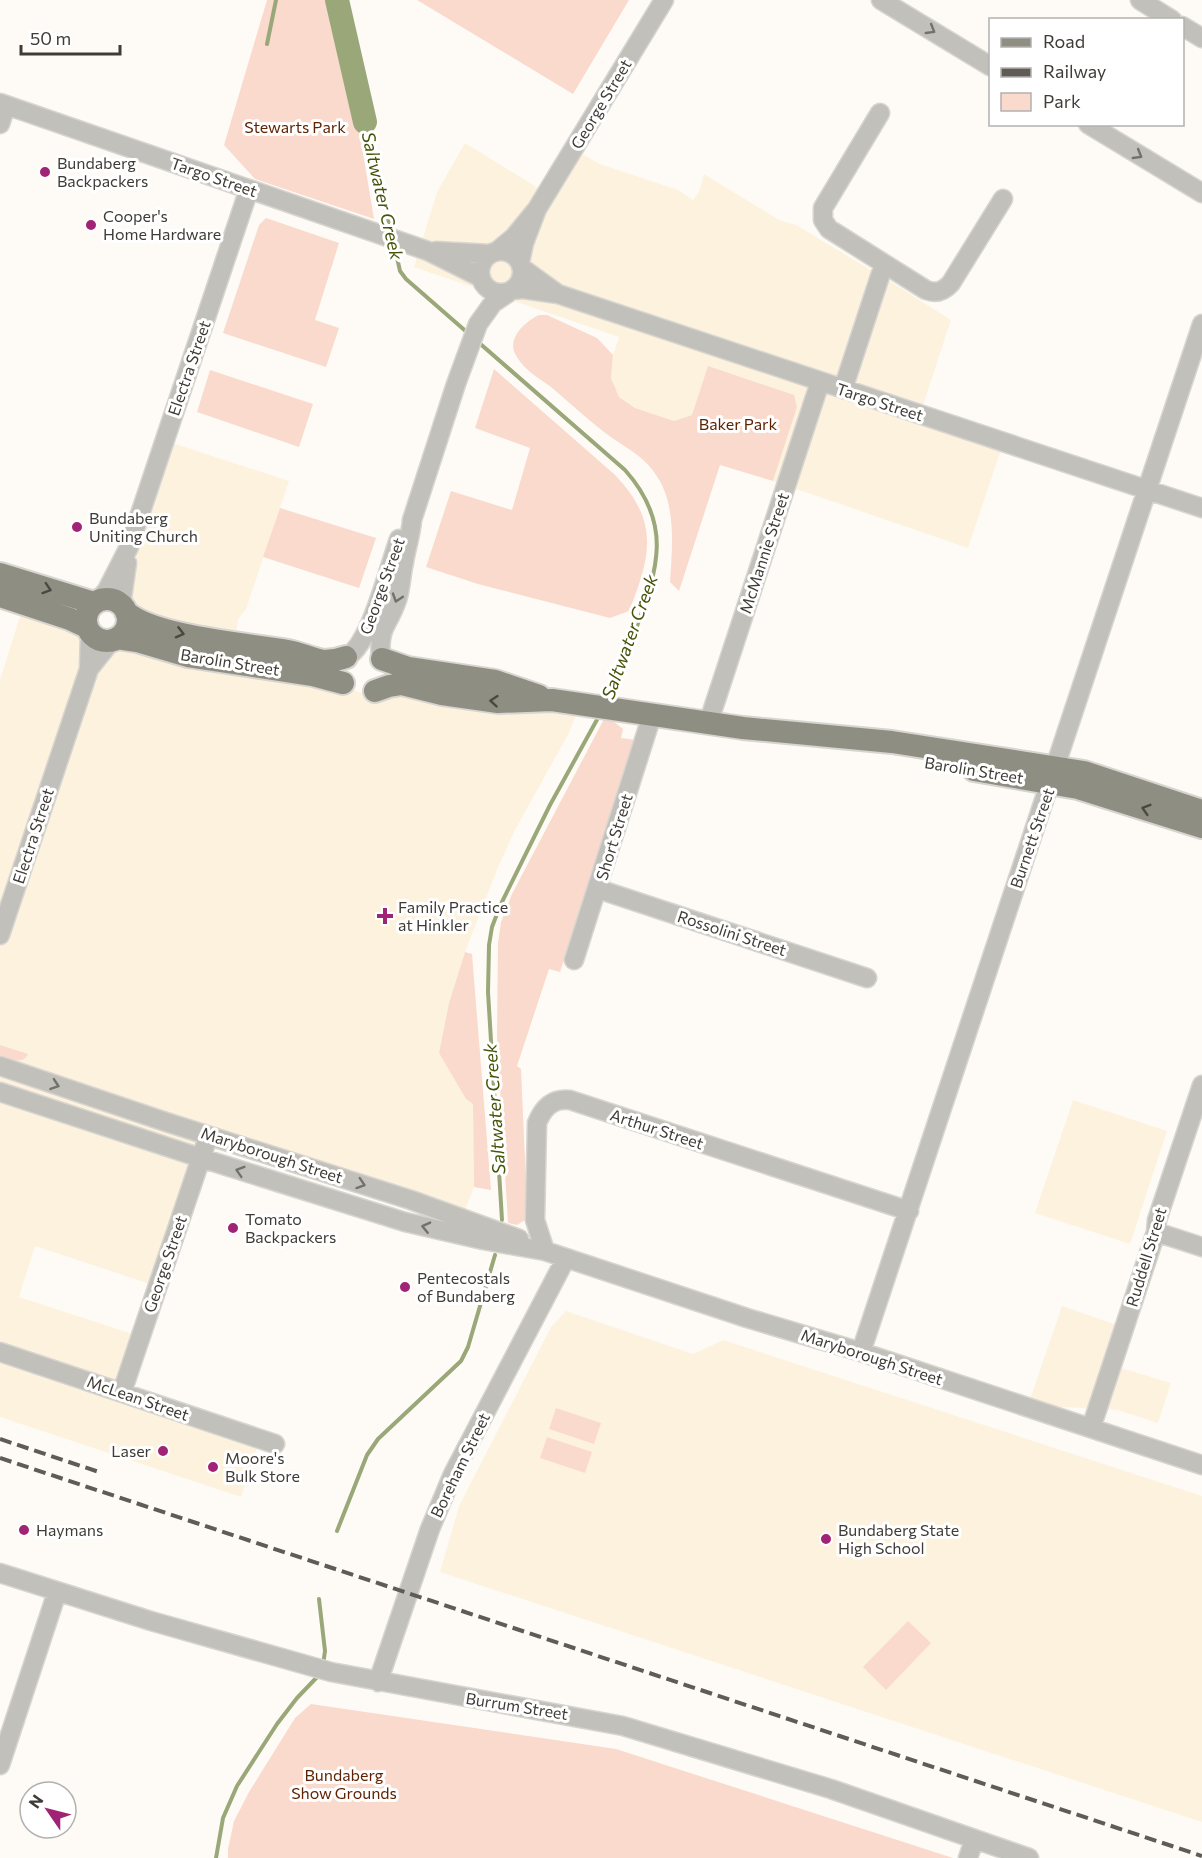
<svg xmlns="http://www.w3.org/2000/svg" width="1202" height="1858" viewBox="0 0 1202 1858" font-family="Commissioner,sans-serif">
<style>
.built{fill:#fdf2de}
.green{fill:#f9dacd}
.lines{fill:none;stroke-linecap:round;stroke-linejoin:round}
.stream{stroke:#9aa779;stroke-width:4}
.river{stroke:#9aa779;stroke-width:24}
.minor-casing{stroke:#d8d5d0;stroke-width:21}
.major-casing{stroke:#d8d5d0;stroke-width:26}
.minor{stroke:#c1c0ba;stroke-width:18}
.major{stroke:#8f8e83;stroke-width:22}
.rail{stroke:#5f5c57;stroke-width:4;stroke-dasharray:12 6;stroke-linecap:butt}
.oneway{stroke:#73716b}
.oneway2{stroke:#4b4842}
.poi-dot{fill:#a12376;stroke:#fff;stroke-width:2}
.labels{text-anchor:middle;stroke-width:6;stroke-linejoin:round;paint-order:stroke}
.street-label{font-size:16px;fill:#3f3c37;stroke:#fff}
.park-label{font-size:16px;fill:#5f2303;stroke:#fff}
.poi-label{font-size:16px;fill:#3f3c37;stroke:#fff;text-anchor:start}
.water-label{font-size:18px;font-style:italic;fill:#455408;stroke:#fff}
</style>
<rect width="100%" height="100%" fill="#fefbf6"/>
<path class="built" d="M465,143L548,194L575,150L600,164L678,190L693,200L699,192L704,174L779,220L796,225L893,283L951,320L920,414L1004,441L968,548L773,481L797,407L692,415L674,421L635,408L619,397L611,378L613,355L619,337L414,267L437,192Z
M166,441L289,481L246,609L238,619L233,654L342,669L343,675L348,687L358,692L365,693L381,682L383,675L581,702L569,733L515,830L498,867L465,952L449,1003L439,1053L466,1099L473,1104L474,1187L461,1220L207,1136L156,1286L35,1246L19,1297L139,1336L121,1393L259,1441L241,1497L0,1417V680L27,594L88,613L87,619L98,636L106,638L122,630L125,621L119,605L111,601Z
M1073,1100L1167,1131L1130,1244L1035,1213Z
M1062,1306L1123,1327L1111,1365L1171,1383L1158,1423L1118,1410L1028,1405Z
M566,1311L693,1354L723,1340L1202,1496V1822L440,1572L459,1506L551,1327Z"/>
<path class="green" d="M267,0H330L362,147L374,219L255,179L224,145Z
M417,0H629L573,94Z
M266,218L339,243L315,320L339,328L326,367L223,333L259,225Z
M539,315H547L597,338L613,355L611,378L619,397L635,408L674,421L692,415L708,366L794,395L797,407L773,481L720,465L679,591L670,582C672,550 676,513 661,483C646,455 626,449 604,432C586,418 569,402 551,387C539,378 525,371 517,357C505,340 524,322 539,315Z
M494,369L614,474C660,521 651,556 629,611L610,618L478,584L426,567L451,491L512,510L530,448L475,428Z
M210,370L313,404L299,447L197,412Z
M280,508L376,538L359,588L263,557Z
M604,719L613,721L623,729L621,738L637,740L560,972L549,969L517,1066L521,1069L527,1205L525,1220L517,1225L508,1223L497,1038L498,943L501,922L512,894Z
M465,952L472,954L491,1190L474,1187L473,1104L466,1099L439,1053L449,1003Z
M0,1045L28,1054C22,1066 10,1058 0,1055Z
M556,1408L601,1423L594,1444L549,1429Z
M547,1437L592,1452L585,1473L540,1458Z
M908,1621L931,1643L886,1690L863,1667Z
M311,1704L616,1749L953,1858H228V1849L234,1821L249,1792L295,1718Z"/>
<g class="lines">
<path class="stream" d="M267,44L276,0
M365,122L391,231
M394,244L400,271L406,279L469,334
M477,341L625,470C673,524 658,568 636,629C627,654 620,678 607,702
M502,1220L488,992L489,945L492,927L500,906L550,805L599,716
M337,1531L367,1455L378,1439L461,1361L468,1347L495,1255
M319,1599L325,1651L323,1665
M216,1858L223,1818L237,1786L277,1724L297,1698L320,1674"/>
<path class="river" d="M337,0L365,122"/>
<g class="minor-casing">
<path id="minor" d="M881,0L990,66
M1140,0L1172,20
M1182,26L1202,38
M0,103L428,251L480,277
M880,113L823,208V220L829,229L926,290C937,294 944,291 951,283L1003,199
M0,124L6,105
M1088,124L1202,193
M537,209L664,0
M480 272a21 21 0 1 1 42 0a21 21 0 1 1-42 0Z
M436,251L490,254
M496,252L514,237L537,209L524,243L520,262
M512,290L523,289L558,294L522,268
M558,294L1202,508
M843,389L884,264
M99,600L107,590L129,547L249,189
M125,609L122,598L127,563
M352,653C373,633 389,567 399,539
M381,658C378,626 388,627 397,600C401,588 401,575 404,562C406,548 411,535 412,520L456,384L478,324L493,303L508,293
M89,669L112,640
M708,724L820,382
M598,889L867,978
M0,935L89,669L90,633
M574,960L652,715
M0,1066L166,1122L411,1200L519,1239
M0,1092L201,1158L405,1222L483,1240L545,1251L747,1318L861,1352L1202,1465
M1156,1232L1202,1247
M545,1251L535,1220L537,1123C543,1108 552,1098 570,1100L909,1211
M0,1352L275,1444
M861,1352L1202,324
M122,1392L205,1146
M1091,1428L1156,1232L1157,1220L1202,1085
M0,1573L151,1621L331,1672L623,1726L831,1789L1029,1858
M378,1682L430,1529L453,1474L566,1258
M0,1765L57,1592
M968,1858L974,1840"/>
</g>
<g class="major-casing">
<path id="major" d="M0,574L94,603
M0,596L70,619L87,627
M86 620a21 21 0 1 1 42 0a21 21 0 1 1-42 0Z
M126,612C155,637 248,644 288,651C300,653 311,659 324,661C332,661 338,660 346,657
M117,638L137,641L188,656L313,675L343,683
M382,659L408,668L495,681L539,696
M375,691L389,686L402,684L442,694L498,702L552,700L743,728L892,742L1084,772L1202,811
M974,770L1078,788L1202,827"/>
</g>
<use href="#minor" class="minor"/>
<use href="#major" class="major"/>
<path class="rail" d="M0,1439L99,1472
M0,1458L1202,1856"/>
</g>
<defs><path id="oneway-chevron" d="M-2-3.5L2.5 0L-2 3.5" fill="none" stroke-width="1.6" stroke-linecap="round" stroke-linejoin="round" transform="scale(1.5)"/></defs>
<g class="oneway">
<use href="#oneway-chevron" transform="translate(931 30) rotate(31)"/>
<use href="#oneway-chevron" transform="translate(1138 155) rotate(31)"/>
<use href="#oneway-chevron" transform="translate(397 598) rotate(108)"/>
<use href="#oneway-chevron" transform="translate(55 1085) rotate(19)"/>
<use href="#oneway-chevron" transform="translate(240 1171) rotate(-163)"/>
<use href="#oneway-chevron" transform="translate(361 1184) rotate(18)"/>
<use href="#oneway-chevron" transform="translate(426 1227) rotate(-167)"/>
</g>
<g class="oneway2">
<use href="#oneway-chevron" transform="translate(47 589) rotate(18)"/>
<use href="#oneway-chevron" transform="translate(180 633) rotate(14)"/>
<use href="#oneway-chevron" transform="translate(494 701) rotate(-175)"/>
<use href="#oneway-chevron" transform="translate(1146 809) rotate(-163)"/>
</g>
<g class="poi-dot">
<circle cx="45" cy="172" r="6"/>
<circle cx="91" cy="225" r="6"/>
<circle cx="77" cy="527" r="6"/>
<path d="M382 907h6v6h6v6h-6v6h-6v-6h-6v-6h6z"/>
<circle cx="233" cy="1228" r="6"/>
<circle cx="405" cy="1287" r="6"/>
<circle cx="163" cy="1451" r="6"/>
<circle cx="213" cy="1467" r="6"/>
<circle cx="24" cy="1530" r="6"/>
<circle cx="826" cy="1539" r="6"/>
</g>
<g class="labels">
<g class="street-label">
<text transform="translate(601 104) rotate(-59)" y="6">George Street</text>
<text transform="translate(214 177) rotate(19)" y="6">Targo Street</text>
<text transform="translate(189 368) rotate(-71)" y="6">Electra Street</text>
<text transform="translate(880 402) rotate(18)" y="6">Targo Street</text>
<text transform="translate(764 553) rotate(-72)" y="6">McMannie Street</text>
<text transform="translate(382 586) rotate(-70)" y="6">George Street</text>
<text transform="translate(230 662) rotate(9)" y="6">Barolin Street</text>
<text transform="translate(974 770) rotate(9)" y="6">Barolin Street</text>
<text transform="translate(33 836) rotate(-72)" y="6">Electra Street</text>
<text transform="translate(614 837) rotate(-73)" y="6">Short Street</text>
<text transform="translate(1032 838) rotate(-71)" y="6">Burnett Street</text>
<text transform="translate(732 933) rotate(18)" y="6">Rossolini Street</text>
<text transform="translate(657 1129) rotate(18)" y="6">Arthur Street</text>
<text transform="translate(272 1155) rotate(18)" y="6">Maryborough Street</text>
<text transform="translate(1146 1257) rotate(-73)" y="6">Ruddell Street</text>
<text transform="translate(165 1264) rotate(-71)" y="6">George Street</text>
<text transform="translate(872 1357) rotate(18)" y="6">Maryborough Street</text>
<text transform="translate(138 1398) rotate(19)" y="6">McLean Street</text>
<text transform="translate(460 1465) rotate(-64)" y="6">Boreham Street</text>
<text transform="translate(517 1706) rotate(9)" y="6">Burrum Street</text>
</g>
<g class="park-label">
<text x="295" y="133">Stewarts Park</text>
<text x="738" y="430">Baker Park</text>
<text x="344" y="1781">Bundaberg<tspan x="344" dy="18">Show Grounds</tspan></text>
</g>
<g class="poi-label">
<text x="57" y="169">Bundaberg<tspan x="57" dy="18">Backpackers</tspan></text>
<text x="103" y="222">Cooper's<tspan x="103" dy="18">Home Hardware</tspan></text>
<text x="89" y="524">Bundaberg<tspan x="89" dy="18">Uniting Church</tspan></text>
<text x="398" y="913">Family Practice<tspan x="398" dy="18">at Hinkler</tspan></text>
<text x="245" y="1225">Tomato<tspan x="245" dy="18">Backpackers</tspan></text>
<text x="417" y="1284">Pentecostals<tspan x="417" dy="18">of Bundaberg</tspan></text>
<text x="151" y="1457" text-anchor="end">Laser</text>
<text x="225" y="1464">Moore's<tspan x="225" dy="18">Bulk Store</tspan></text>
<text x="36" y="1536">Haymans</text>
<text x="838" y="1536">Bundaberg State<tspan x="838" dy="18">High School</tspan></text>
</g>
<g class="water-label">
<text transform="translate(382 196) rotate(77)" y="6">Saltwater Creek</text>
<text transform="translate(630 637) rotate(-70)" y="6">Saltwater Creek</text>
<text transform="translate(495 1109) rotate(-94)" y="6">Saltwater Creek</text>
</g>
</g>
<rect x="989" y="18" width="195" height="108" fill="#ffffff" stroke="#b2b1af" stroke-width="1.5"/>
<rect x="1001" y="38" width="30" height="9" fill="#8f8e83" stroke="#b2b1af" stroke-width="1.5"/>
<text x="1043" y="48" font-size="18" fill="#3f3c37">Road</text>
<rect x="1001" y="68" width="30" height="9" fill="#5f5c57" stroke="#b2b1af" stroke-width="1.5"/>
<text x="1043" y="78" font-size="18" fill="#3f3c37">Railway</text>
<rect x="1001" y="93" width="30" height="18" fill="#f9dacd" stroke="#b2b1af" stroke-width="1.5"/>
<text x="1043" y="108" font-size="18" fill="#3f3c37">Park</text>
<g transform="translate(48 1810) rotate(305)"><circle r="28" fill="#ffffff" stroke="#b2b1af" stroke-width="1.5"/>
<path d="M0-4.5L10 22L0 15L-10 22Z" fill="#a12376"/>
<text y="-9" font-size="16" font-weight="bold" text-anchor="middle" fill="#3f3c37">N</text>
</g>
<path d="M21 45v9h99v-9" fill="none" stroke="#3f3c37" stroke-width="3"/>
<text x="30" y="45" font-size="18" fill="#3f3c37" stroke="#ffffff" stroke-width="4.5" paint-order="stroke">50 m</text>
</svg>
